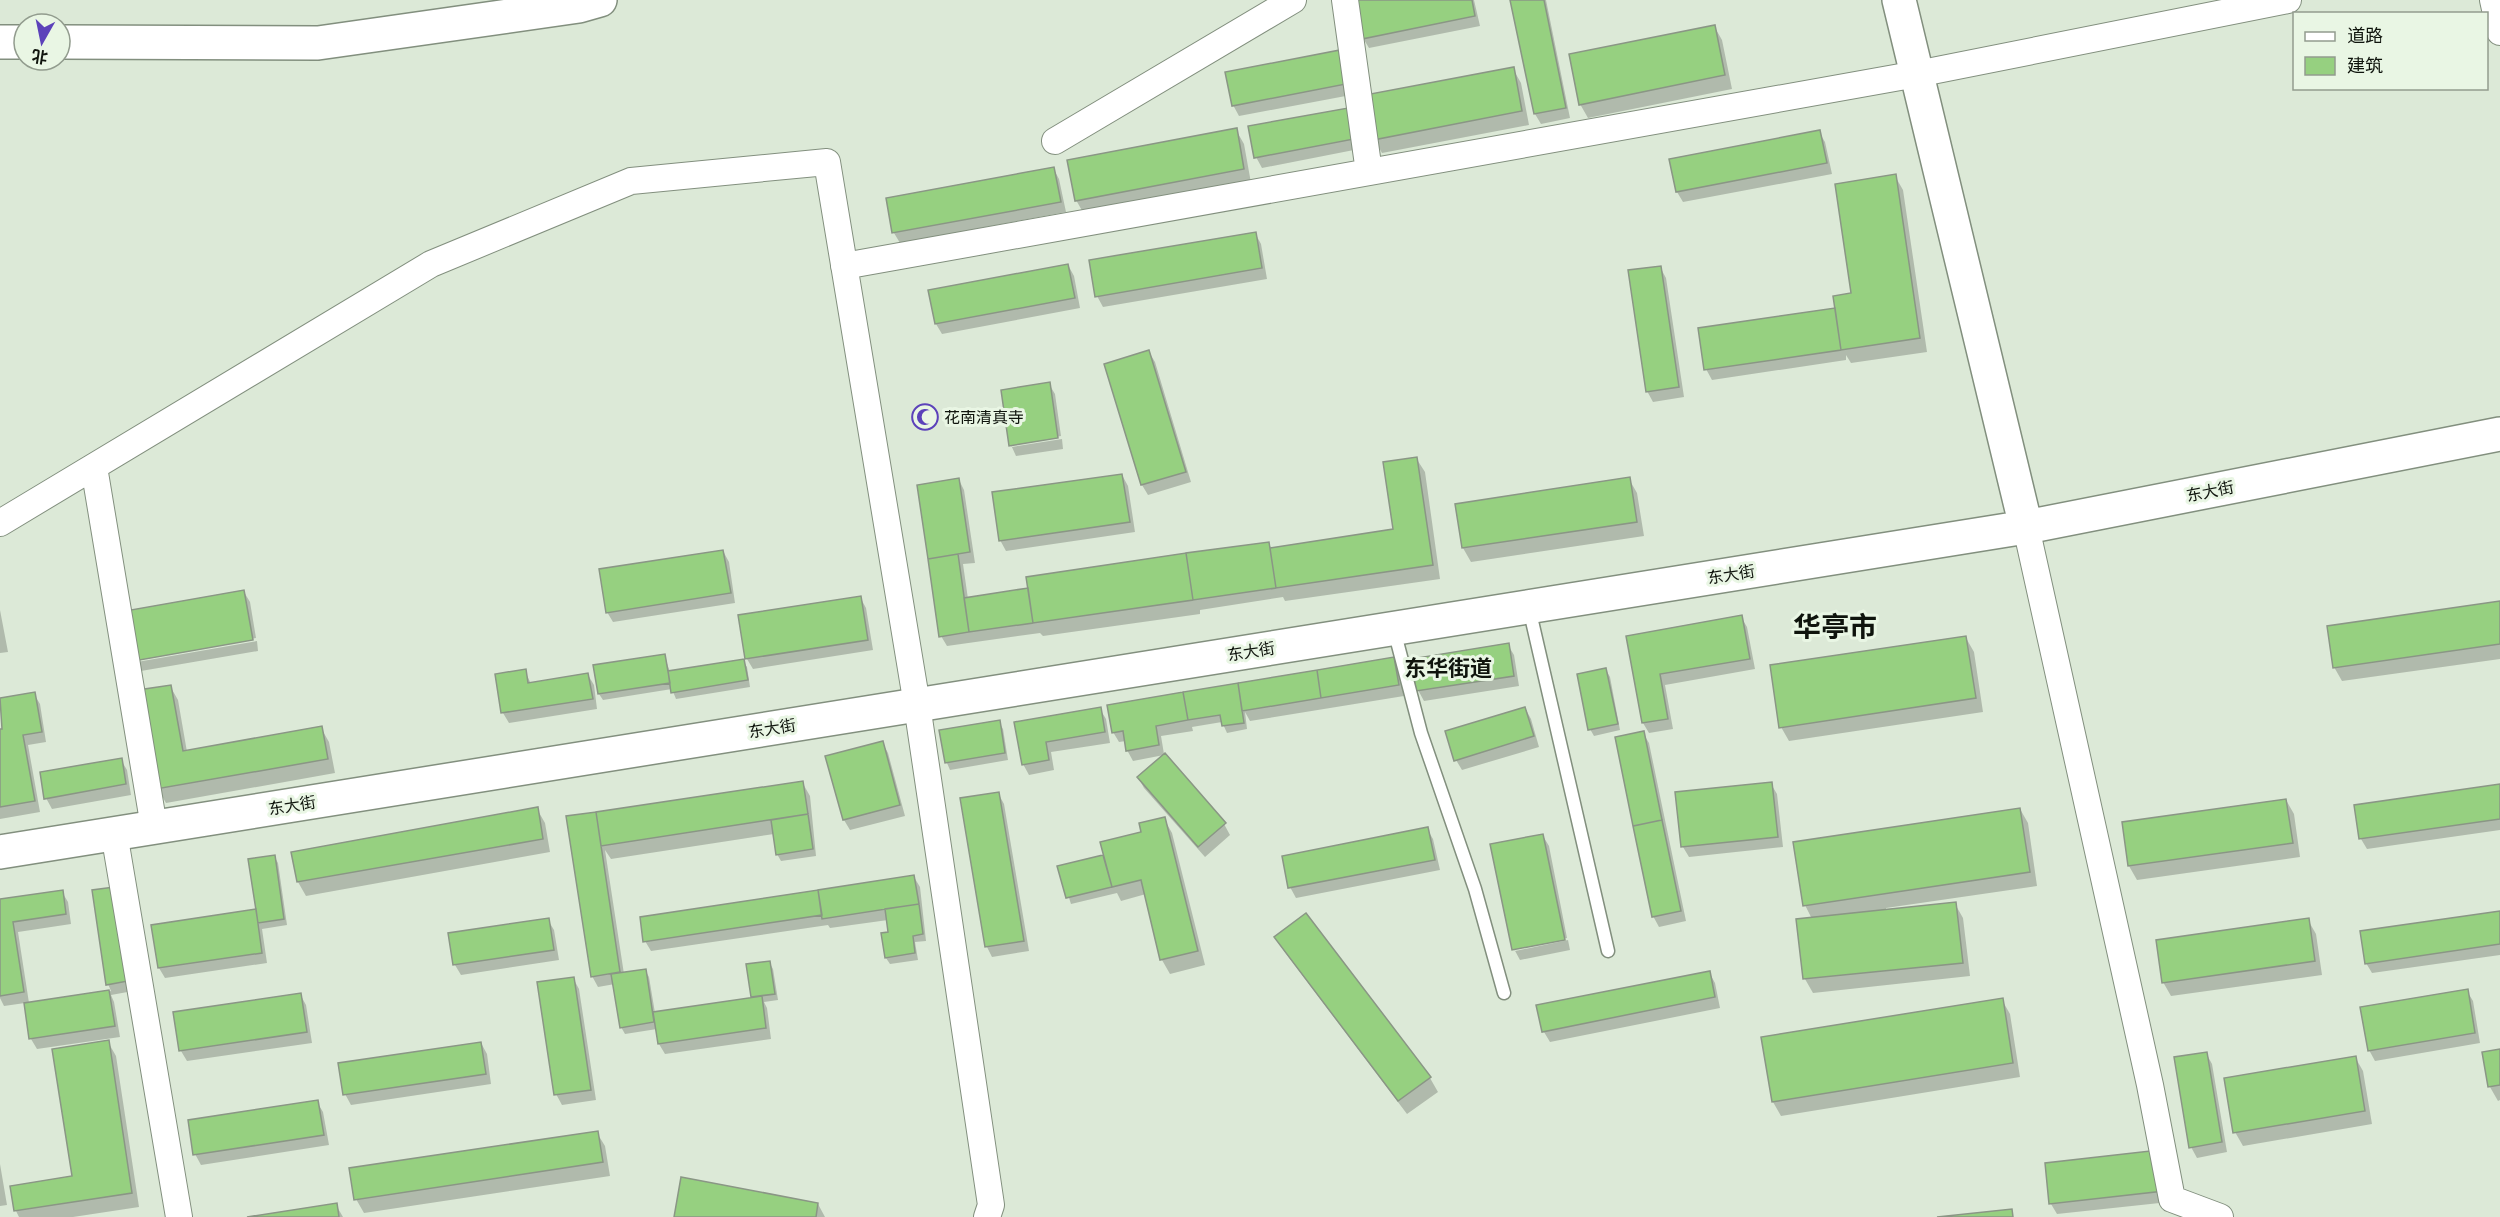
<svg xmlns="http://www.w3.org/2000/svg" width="2500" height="1217" viewBox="0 0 2500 1217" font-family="Roboto,'Noto Sans SC',sans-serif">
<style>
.shadow{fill:#0003}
.building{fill:#96d080;stroke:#8a9685;stroke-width:1.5}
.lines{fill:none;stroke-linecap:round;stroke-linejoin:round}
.lane-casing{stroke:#828f7e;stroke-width:15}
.street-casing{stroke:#828f7e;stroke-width:28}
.secondary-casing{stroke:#828f7e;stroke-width:36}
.lane{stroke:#fff;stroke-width:12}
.street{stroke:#fff;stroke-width:26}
.secondary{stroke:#fff;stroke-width:33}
.labels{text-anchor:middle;stroke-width:6;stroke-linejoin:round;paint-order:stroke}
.poi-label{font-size:16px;fill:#0f140d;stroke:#e9f6e4;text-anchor:start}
.street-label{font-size:16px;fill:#0f140d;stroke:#e9f6e4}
.district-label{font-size:22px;font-weight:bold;fill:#0f140d;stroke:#e9f6e4}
.town-label{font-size:28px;font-weight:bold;fill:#0f140d;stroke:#e9f6e4}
</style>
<rect width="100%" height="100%" fill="#dce9d7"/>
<path class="shadow" d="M1356,0H1474L1480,26L1369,48L1363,38Z
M1512,0H1546L1570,118L1541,124L1535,114Z
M1714,26L1722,40L1732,89L1588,118L1580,104Z
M1339,52L1351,95L1239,116L1233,105Z
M1513,69L1521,83L1529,125L1382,153L1374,139Z
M1348,109L1359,149L1262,168L1256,157Z
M1236,130L1244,144L1251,183L1084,214L1076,200Z
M1819,132L1825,142L1832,174L1683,202L1677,192L1671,160Z
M1053,168L1059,179L1066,212L900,243L894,233L888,200Z
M1895,176L1903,190L1927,352L1851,363L1846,355V360L1712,380L1706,369L1836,310L1853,294Z
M1255,233L1261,244L1267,279L1103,307L1097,296Z
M1068,265L1074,276L1080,308L942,334L936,324Z
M1660,267L1666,278L1684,397L1653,402L1647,391Z
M1149,352L1155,362L1191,482L1148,495L1142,485L1106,365Z
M1049,384L1055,394L1061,436L1012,444V447L1062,439L1063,449L1016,456L1011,445Z
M1416,458L1425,472L1440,579L1285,601L1283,597L1200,610V614L1043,636L1040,633L947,646L941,636L959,480L964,490L975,563L963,564L968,599L1027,590L1268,543L1272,549L1395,531Z
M1122,475L1128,486L1135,532L1006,551L1000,540Z
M1629,479L1637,493L1644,536L1471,562L1463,548L1457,505Z
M723,551L729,562L735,603L613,622L607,612Z
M244,592L250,602L256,638L137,659V662L257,641L258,651L141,671L135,661L126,612Z
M860,597L866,608L873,650L753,669L747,659Z
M2500,603V659L2342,681L2334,667Z
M0,610L8,652L0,653Z
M1741,617L1747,627L1755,669L1665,685L1673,729L1649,733L1643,723L1628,637Z
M1966,638L1974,652L1983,712L1789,741L1781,727Z
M1508,645L1514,655L1519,686L1424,701L1418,690Z
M664,655L670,672L743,661L747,667L750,687L676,699L672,689L603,700L599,694Z
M1394,659L1399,669L1404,696L1250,721L1245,712L1247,729L1227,733L1222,722L1192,727L1193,731L1161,736L1164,754L1224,824L1230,835L1205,857L1144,788L1138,777L1164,755L1133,761L1127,750L1126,741L1119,742L1113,732Z
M1606,670L1610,677L1620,730L1594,736L1590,729Z
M525,671L531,684L588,675L594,685L597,709L509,723L503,713L496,676Z
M170,686L178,700L187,752L321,728L329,742L335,773L166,803L158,789Z
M34,694L40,704L46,742L28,745L40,812L0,819V731L4,730L0,700Z
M1525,708L1531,719L1539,747L1462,770L1456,760Z
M1100,709L1106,719L1110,743L1051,752L1054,770L1029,775L1023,764L1016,723Z
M999,722L1003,729L1008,760L950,770L947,763L941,732Z
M1643,733L1649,743L1686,921L1659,927L1653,916Z
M882,742L888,753L905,816L850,830L844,820L827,757Z
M121,760L127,770L131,795L52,809L46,798Z
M802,782L810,796L816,856L781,861L777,854L774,834L611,859L605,850L624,974L645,970L649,977L655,1013L753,999L748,965L769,962L773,969L778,1000L764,1002L767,1008L771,1039L665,1054L659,1044L657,1029L625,1034L621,1027L615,984L598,987L592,976L568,817Z
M1771,784L1777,794L1783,847L1689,857L1683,847Z
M2500,786V830L2367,849L2361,839L2356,806Z
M998,793L1004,804L1029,951L992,957L987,947Z
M2286,800L2294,814L2300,857L2137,880L2129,866Z
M537,809L545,823L550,852L306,896L298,882L293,853Z
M2020,809L2028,823L2037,886L1886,908V911L1955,904L1963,918L1970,976L1813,993L1805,979L1798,920L1812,919L1805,905Z
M1164,819L1172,833L1205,965L1170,974L1162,960L1146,894L1121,901L1117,893L1071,904L1059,867L1105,856Z
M1427,829L1433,839L1440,870L1296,898L1290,887Z
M1543,836L1549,846L1567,938L1515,948V951L1568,940L1570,950L1520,960L1514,949Z
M274,856L278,863L287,925L262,929L267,963L165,978L159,968L257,911Z
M914,877L920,887L926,941L915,942L918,960L890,964L886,958L890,933L888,920L830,928L828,925L651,951L645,941Z
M62,892L68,902L71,924L18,932L29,1003L111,991L108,984L93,892L133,991L111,995L114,1002L120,1037L37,1049L31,1039L25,1003L4,1006L0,998V901Z
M2500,913V955L2372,973L2366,963Z
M1305,915L1430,1078L1438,1092L1407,1114L1284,951L1276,937Z
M548,920L554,930L559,960L461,975L455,965Z
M2308,920L2316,934L2322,975L2171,996L2163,982Z
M1709,972L1715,983L1720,1008L1550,1042L1544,1032L1538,1006Z
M573,978L579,989L596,1100L562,1105L556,1094Z
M2467,991L2473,1001L2480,1043L2375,1061L2369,1050Z
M300,994L306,1005L312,1043L187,1061L181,1051L175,1013Z
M2002,1000L2010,1014L2020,1077L1781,1116L1773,1102Z
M108,1042L116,1056L139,1207L73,1217H19L16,1211L74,1177Z
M481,1043L487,1054L491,1084L351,1105L345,1094Z
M2500,1050V1100L2498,1101L2490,1087L2484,1053Z
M2206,1053L2212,1064L2227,1152L2197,1158L2191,1147Z
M2355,1057L2363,1071L2372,1124L2243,1146L2235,1132Z
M317,1102L323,1112L329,1145L201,1165L195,1154Z
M597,1133L605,1146L610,1176L364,1213L356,1199Z
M2158,1152L2169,1202L2057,1214L2051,1204Z
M0,1164L7,1205L0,1206Z
M818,1204L825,1217H675Z
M336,1205L343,1217H257Z"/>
<path class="building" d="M1354,0H1472L1475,16L1362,39Z
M1510,0H1544L1566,108L1534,114Z
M1715,25L1725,75L1579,105L1569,54Z
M1340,50L1346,84L1232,106L1225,72Z
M1514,67L1522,111L1373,140L1365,95Z
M1348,108L1354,139L1254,158L1248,126Z
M1237,128L1244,169L1075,201L1067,160Z
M1820,130L1827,163L1676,192L1669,159Z
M1054,167L1061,202L892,233L886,198Z
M1896,174L1920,338L1841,350L1833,296L1851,293L1835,184Z
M1256,232L1262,268L1095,297L1089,260Z
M1068,264L1075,298L935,324L928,290Z
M1661,266L1679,387L1646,392L1628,270Z
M1835,308L1841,350L1704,370L1698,328Z
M1149,350L1186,472L1141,485L1104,364Z
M1050,382L1058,438L1009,446L1001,390Z
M1417,457L1433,565L1276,588L1270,548L1393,529L1383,462Z
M1122,474L1130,522L999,541L992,492Z
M1630,477L1637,522L1462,548L1455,504Z
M959,478L970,552L928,559L917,485Z
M1269,542L1276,588L1193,600L1186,553Z
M723,550L731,593L606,613L599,569Z
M1186,553L1193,600L1033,623L1026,577Z
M958,554L969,632L939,637L928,559Z
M1028,588L1033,623L969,632L964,598Z
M244,590L253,640L134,661L125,611Z
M861,596L868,640L745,659L738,615Z
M2500,601V644L2333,668L2327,626Z
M1742,615L1750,659L1660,674L1668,719L1642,723L1626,636Z
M1966,636L1976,698L1779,728L1770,665Z
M1509,643L1514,676L1416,691L1411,659Z
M665,654L670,683L598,694L593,665Z
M1394,657L1399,685L1321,698L1317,670Z
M744,659L748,680L671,693L668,671Z
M1606,668L1618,724L1588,730L1577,674Z
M526,669L528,683L588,673L593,699L501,713L495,674Z
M1317,670L1321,698L1242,711L1238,683Z
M1238,683L1244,723L1222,726L1220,715L1188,720L1183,692Z
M171,685L183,751L322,726L328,759L156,789L138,690Z
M35,692L42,732L23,735L35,801L0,807V729H2L0,698Z
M1183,692L1188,720L1156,726L1159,745L1126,751L1123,731L1112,733L1107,705Z
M1101,707L1105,732L1046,742L1049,760L1022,765L1014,722Z
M1525,707L1534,736L1454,761L1445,731Z
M1000,720L1005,753L945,763L939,730Z
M1644,731L1662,820L1633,826L1615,737Z
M883,741L900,805L843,820L825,756Z
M1165,753L1226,823L1198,847L1137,777Z
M122,758L126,784L44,799L40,772Z
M803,781L808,814L601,846L596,812Z
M1772,782L1778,837L1681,847L1675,792Z
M2500,784V819L2359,839L2354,805Z
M999,792L1024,941L985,947L960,798Z
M2286,799L2293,843L2128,866L2122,822Z
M538,807L543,839L297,882L291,852Z
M2020,808L2030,872L1803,906L1793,842Z
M596,812L620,972L591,977L566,816Z
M808,814L813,849L776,855L771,820Z
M1165,817L1198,951L1160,960L1141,880L1112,887L1100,842L1141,832L1139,823Z
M1662,820L1681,911L1652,917L1633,826Z
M1428,827L1435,860L1288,888L1282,856Z
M1543,834L1565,940L1512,950L1490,844Z
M275,855L284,919L258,923L248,859Z
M1103,855L1112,887L1066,898L1057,866Z
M914,875L919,904L822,919L818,890Z
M114,887L128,981L106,985L92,890Z
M63,890L66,914L13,922L24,992L0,996V899Z
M818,890L822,915L643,942L640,917Z
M1956,902L1963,963L1803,979L1796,919Z
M919,904L923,934L913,936L915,953L885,958L881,933L888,932L885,909Z
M256,909L262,953L158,968L151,925Z
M2500,911V944L2365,964L2360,931Z
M1306,913L1431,1077L1398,1101L1274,937Z
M549,918L554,950L453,965L448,933Z
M2309,918L2315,961L2162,983L2156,940Z
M770,961L775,994L751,997L746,964Z
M646,969L654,1022L620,1028L611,974Z
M1710,971L1715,997L1542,1032L1536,1005Z
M574,977L591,1090L554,1095L537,982Z
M2468,989L2475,1033L2368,1051L2360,1007Z
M109,990L115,1026L29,1039L24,1003Z
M301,993L307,1032L179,1051L173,1012Z
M762,996L766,1028L658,1044L653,1012Z
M2003,998L2013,1063L1772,1102L1761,1037Z
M109,1040L132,1193L14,1211L10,1186L72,1176L52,1049Z
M481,1042L486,1074L343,1095L338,1063Z
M2500,1049V1085L2488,1087L2482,1052Z
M2207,1052L2222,1142L2189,1148L2174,1057Z
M2356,1056L2365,1111L2233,1133L2224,1078Z
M318,1100L324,1135L193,1155L188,1120Z
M598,1131L603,1162L354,1200L349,1168Z
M2159,1150L2164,1191L2049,1204L2045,1163Z
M681,1177L818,1203L816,1217H674Z
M337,1203L339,1217H247Z
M2012,1209L2013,1217H1937Z"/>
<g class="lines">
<g class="lane-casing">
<path id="lane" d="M1529,608L1608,951
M1394,630L1421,733L1475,889L1504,993"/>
</g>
<g class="street-casing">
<path id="street" d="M1345,0L1369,172
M2493,0L2500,32
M1055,141L1293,0
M844,266L1917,74L2288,0
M94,467L154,827
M0,523L431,264L631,181L827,162L917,705L991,1205L987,1217
M2026,527L2150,1085L2172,1199L2220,1217
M114,833L179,1217"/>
</g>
<g class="secondary-casing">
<path id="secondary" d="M1899,0L2026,527
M0,42H24
M60,42L318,43L579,6L600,0
M0,852L2026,527L2500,434"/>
</g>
<use href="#lane" class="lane"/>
<use href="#street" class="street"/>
<use href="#secondary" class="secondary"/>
</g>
<defs>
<g id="mosque-ring" transform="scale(1.35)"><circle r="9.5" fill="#e9f6e4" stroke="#5c42ba" stroke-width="1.5"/><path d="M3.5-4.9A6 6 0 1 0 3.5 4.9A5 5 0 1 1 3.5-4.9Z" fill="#5c42ba"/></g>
</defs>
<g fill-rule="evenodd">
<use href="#mosque-ring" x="925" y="417"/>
</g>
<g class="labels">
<g class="poi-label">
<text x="944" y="423">花南清真寺</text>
</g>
<g class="street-label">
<text transform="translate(2210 491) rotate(-11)" y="6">东大街</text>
<text transform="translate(1731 574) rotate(-9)" y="6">东大街</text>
<text transform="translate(1251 651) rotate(-9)" y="6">东大街</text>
<text transform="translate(772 728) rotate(-9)" y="6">东大街</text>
<text transform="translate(292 805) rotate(-9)" y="6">东大街</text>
</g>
<g class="district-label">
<text x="1448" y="676">东华街道</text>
</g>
<g class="town-label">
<text x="1835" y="637">华亭市</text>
</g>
</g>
<rect x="2293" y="12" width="195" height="78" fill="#e9f6e4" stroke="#929c8e" stroke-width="1.5"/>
<rect x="2305" y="32" width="30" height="9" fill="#ffffff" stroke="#929c8e" stroke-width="1.5"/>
<text x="2347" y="42" font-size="18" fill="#0f140d">道路</text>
<rect x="2305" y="57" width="30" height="18" fill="#96d080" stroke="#929c8e" stroke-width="1.5"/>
<text x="2347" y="72" font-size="18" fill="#0f140d">建筑</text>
<g transform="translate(42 42) rotate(189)"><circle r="28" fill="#e9f6e4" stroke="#929c8e" stroke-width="1.5"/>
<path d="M0-4.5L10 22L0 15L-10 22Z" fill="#5c42ba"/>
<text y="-9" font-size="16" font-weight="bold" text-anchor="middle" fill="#0f140d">北</text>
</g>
</svg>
